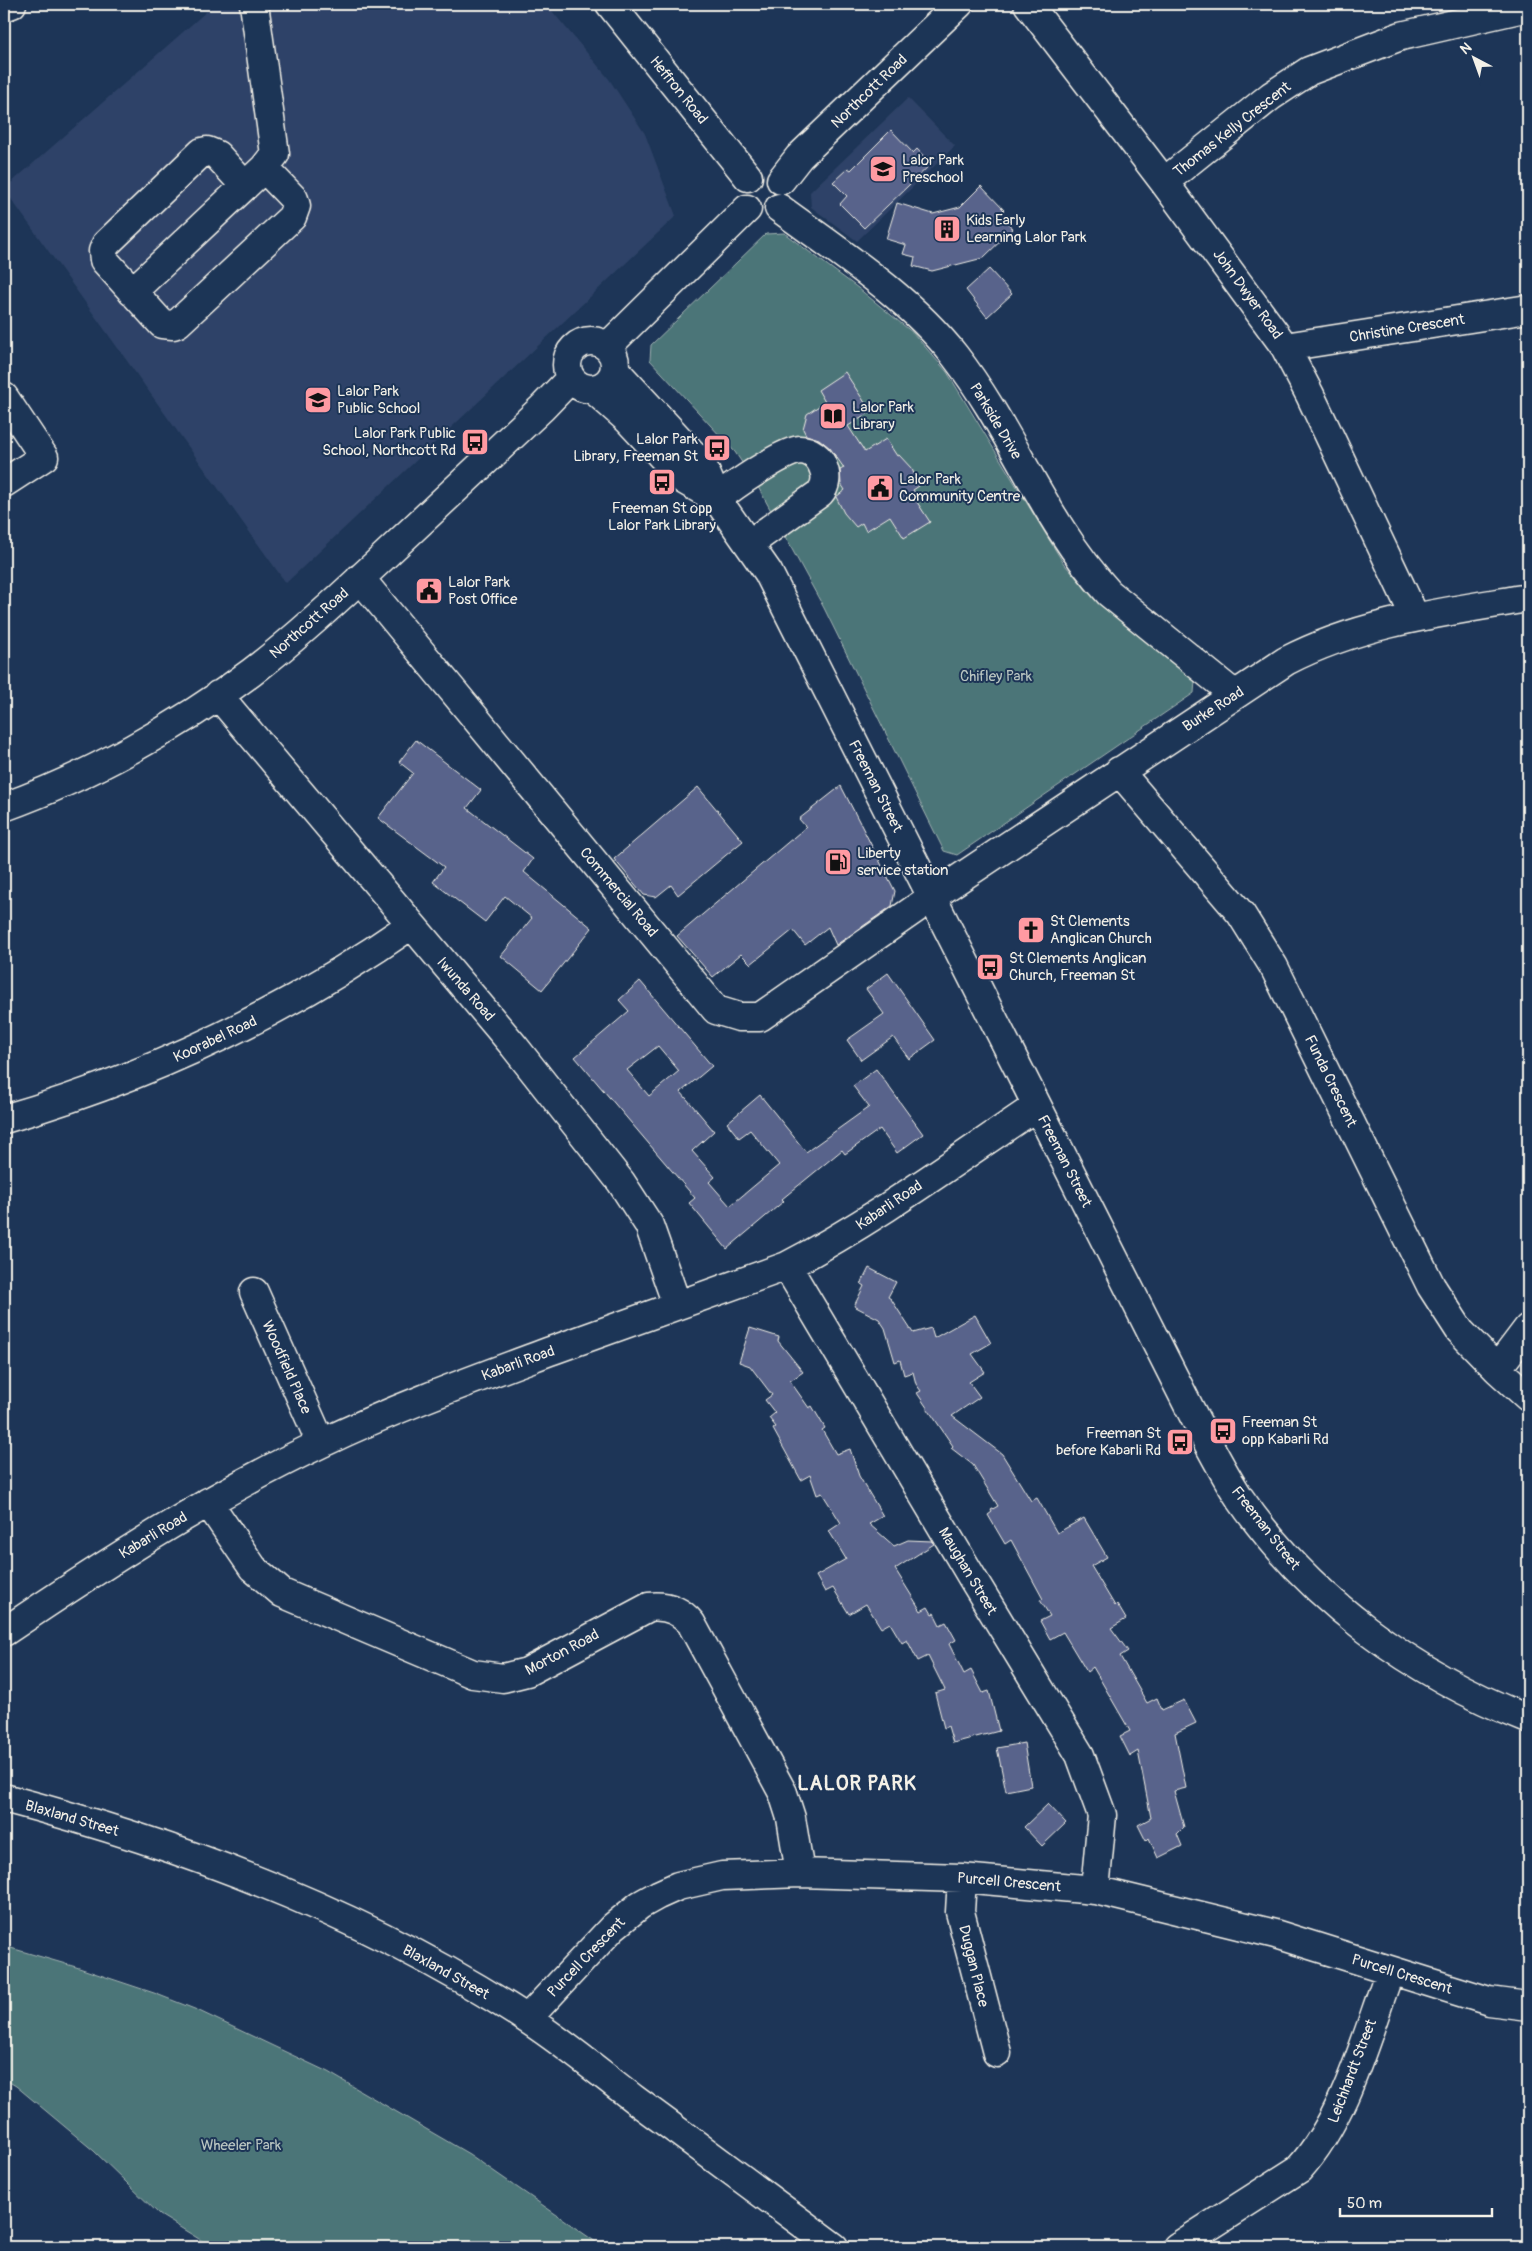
<svg xmlns="http://www.w3.org/2000/svg" width="1532" height="2251" viewBox="0 0 1532 2251" font-family="Pangolin,sans-serif">
<style>
.built{fill:#2f4367}
.green{fill:#4c7478;stroke:#a0b2b0}
.building{fill:#58638b;stroke:#f4f1e8;fill-rule:evenodd}
.lines{fill:none;stroke-linecap:round;stroke-linejoin:round}
.minor-casing{stroke:#f4f1e8;stroke-width:31}
.minor{stroke:#1d3557;stroke-width:28}
.labels{text-anchor:middle;stroke-width:4;stroke-linejoin:round;paint-order:stroke}
.street-label{font-size:15px;fill:#f4f1e8;stroke:#1d3557}
.poi-label{font-size:15px;fill:#f4f1e8;stroke:#1d3557;text-anchor:start}
.park-label{font-size:15px;fill:#b9c5c1;stroke:#1d3557}
.district-label{font-size:20px;font-weight:bold;letter-spacing:1px;fill:#f4f1e8;stroke:#1d3557}
</style>
<rect width="100%" height="100%" fill="#1d3557"/>
<filter id="ink" filterUnits="userSpaceOnUse"><feTurbulence type="fractalNoise" baseFrequency=".02" numOctaves="2"/><feDisplacementMap in="SourceGraphic" scale="10" xChannelSelector="R" yChannelSelector="G"/><feConvolveMatrix kernelMatrix="1 2 1 2 8 2 1 2 1" color-interpolation-filters="sRGB"/></filter>
<g filter="url(#ink)">
<path class="built" d="M215,4H546L609,79L645,134L676,216L286,583L4,189Z
M908,98L955,146L857,241L811,207L810,192Z"/>
<path class="green" d="M784,233L858,288L913,333L947,372L1064,564L1100,604L1195,681L1194,693L957,855L944,851L824,608L757,485L735,452L650,360L651,345L766,234Z
M4,1946L76,1967L154,1993L197,2010L328,2072L469,2154L603,2247H212L160,2215L94,2151L16,2086L4,2079Z"/>
<path class="building" d="M891,130L913,153L917,149L931,164L864,228L840,204L847,196L833,182L848,168L851,170Z
M981,186L1004,210L1000,214L1013,229L983,258L932,271L913,266L915,257L903,254L906,245L886,239L897,203L933,214L960,207Z
M989,269L1012,294L987,317L966,290Z
M845,372L871,412L848,426L865,452L886,439L897,456L899,455L912,469L919,486L913,490L918,497L915,499L930,522L904,538L890,516L866,531L862,523L856,527L844,513L836,497L845,490L841,484L840,470L844,468L830,448L819,439L806,435L803,429L807,414L825,402L818,390Z
M416,740L481,790L467,808L533,859L524,872L592,928L542,990L501,956L532,918L505,896L485,922L433,882L444,867L378,818L413,773L399,762Z
M841,786L895,891L892,906L836,945L828,927L805,945L793,930L751,964L741,954L713,977L677,936L806,827L799,819Z
M698,787L743,841L678,895L671,885L656,897L644,895L614,859Z
M888,973L935,1040L909,1059L893,1037L861,1060L847,1040L884,1014L866,989Z
M640,981L712,1066L681,1092L714,1131L692,1151L715,1177L709,1182L730,1206L779,1165L750,1130L739,1138L727,1123L760,1095L806,1152L869,1107L853,1086L876,1069L923,1134L897,1153L880,1129L845,1154L842,1150L782,1199L784,1201L727,1249L689,1203L695,1198L575,1057L629,1011L619,1000ZM658,1046L679,1071L649,1096L627,1070Z
M869,1268L896,1282L888,1297L891,1299L913,1333L931,1328L934,1338L975,1315L991,1343L972,1354L985,1372L969,1382L980,1397L952,1416L1002,1454L1031,1501L1037,1498L1057,1533L1084,1518L1107,1557L1091,1566L1115,1606L1117,1604L1126,1619L1111,1628L1128,1651L1120,1656L1147,1703L1157,1698L1162,1710L1184,1700L1196,1723L1175,1733L1186,1788L1174,1791L1184,1827L1177,1834L1182,1846L1158,1858L1149,1838L1146,1841L1138,1825L1151,1818L1138,1751L1130,1756L1120,1736L1130,1731L1093,1667L1087,1672L1063,1632L1050,1639L1040,1621L1050,1616L1040,1600L1043,1599L1011,1540L1005,1544L988,1515L992,1512L991,1510L998,1506L973,1465L951,1448L953,1446L917,1393L921,1391L916,1384L913,1372L904,1375L900,1360L895,1362L885,1328L879,1319L854,1306L864,1286L861,1284Z
M750,1328L779,1337L778,1341L803,1372L790,1381L809,1408L812,1406L825,1428L822,1430L836,1454L850,1449L859,1476L883,1516L869,1524L894,1546L908,1540L932,1541L934,1544L895,1569L921,1611L928,1607L932,1614L934,1613L940,1625L946,1622L956,1640L949,1644L964,1674L971,1670L983,1693L989,1691L999,1731L953,1743L948,1726L944,1728L935,1693L945,1690L928,1656L918,1661L907,1640L902,1643L890,1623L881,1628L866,1604L849,1614L833,1588L825,1592L816,1576L846,1559L829,1531L841,1523L822,1493L817,1495L810,1475L801,1480L773,1429L776,1427L769,1418L775,1413L765,1400L772,1395L750,1366L739,1362Z
M1024,1743L1031,1786L1006,1791L997,1748Z
M1048,1804L1066,1823L1042,1846L1024,1827Z"/>
<g class="lines">
<g class="minor-casing">
<path id="minor" d="M610,4L748,177
M1028,4L1164,182L1285,347L1310,395L1415,617
M4,7L12,4
M781,180L799,157L959,4
M1164,182L1271,96L1309,71L1401,36L1528,7
M245,186L217,155L207,151L202,152L106,244L103,251L104,260L162,324L173,325L178,323L292,217L296,206L294,199L264,168
M779,208C839,252 908,296 955,356C1013,431 1044,522 1109,593L1235,695
M132,292L264,168L275,154L254,4
M567 365a24 24 0 1 1 48 0a24 24 0 1 1-48 0Z
M607,347L747,209
M1285,347L1528,309
M615,370L702,464L717,499L768,572L1189,1407C1205,1437 1220,1468 1239,1497C1310,1600 1413,1674 1528,1719
M593,389L628,420L684,480L717,499
M4,397L44,457L4,483
M717,499C732,487 783,451 800,450C810,450 820,457 823,467C827,476 826,486 820,493L749,544
M360,578L716,1010L739,1017H760L948,886L1286,661C1361,622 1445,612 1528,598
M218,695L514,1046L621,1182L649,1225L677,1305
M1119,771L1241,914L1274,967L1431,1286L1460,1331L1497,1369L1528,1397
M4,807C88,777 180,726 252,672C296,638 336,601 377,563C432,512 487,460 542,408L571,378
M4,1119C149,1077 287,1012 411,925
M787,1266L973,1579L1080,1755L1102,1815L1095,1890
M254,1292L321,1443
M1497,1369L1528,1328
M208,1502L253,1568L282,1593L473,1674L503,1678L527,1672L649,1607C666,1605 680,1610 691,1623L783,1793L791,1818L800,1873
M4,1632C106,1563 210,1496 322,1443C397,1407 475,1379 553,1350C631,1322 709,1294 787,1266C875,1220 955,1161 1037,1106
M4,1798C186,1846 368,1915 527,2019C564,2043 599,2072 634,2099C701,2148 768,2198 834,2247
M962,1878L960,1912L997,2053
M527,2019L613,1927L640,1905L658,1895L678,1886L722,1876L800,1873L962,1878L1095,1890L1275,1934L1489,2001L1528,2006
M1177,2247L1299,2169C1346,2117 1366,2036 1390,1971"/>
</g>
<use href="#minor" class="minor"/>
</g>
</g>
<defs>
<g id="school-square" transform="scale(1.4375)"><rect x="-9" y="-9" width="18" height="18" rx="4" fill="#ff9aa2" stroke="#1d3557"/><path d="M0-5L7-2L0 1L-7-2ZM-4 1L0 2.5L4 1V4Q0 6-4 4Z" fill="#111"/></g>
<g id="building-square" transform="scale(1.4375)"><rect x="-9" y="-9" width="18" height="18" rx="4" fill="#ff9aa2" stroke="#1d3557"/><path d="M-4-6H4V6H1V3H-1V6H-4ZM-2.5-4.3h1.7v1.8h-1.7ZM.8-4.3h1.7v1.8H.8ZM-2.5-1h1.7V.8h-1.7ZM.8-1h1.7V.8H.8Z" fill="#111"/></g>
<g id="library-square" transform="scale(1.4375)"><rect x="-9" y="-9" width="18" height="18" rx="4" fill="#ff9aa2" stroke="#1d3557"/><path d="M-6-4Q-3-5.5-.7-3.5V5Q-3 3-6 4ZM6-4Q3-5.5 .7-3.5V5Q3 3 6 4Z" fill="#111"/></g>
<g id="bus-square" transform="scale(1.4375)"><rect x="-9" y="-9" width="18" height="18" rx="4" fill="#ff9aa2" stroke="#1d3557"/><path d="M-5-6H5V4H4V6H2V4H-2V6H-4V4H-5ZM-3.5-4V0h7V-4ZM-3.5 1.2v1.5H-2V1.2ZM2 1.2v1.5H3.5V1.2Z" fill="#111"/></g>
<g id="civic-square" transform="scale(1.4375)"><rect x="-9" y="-9" width="18" height="18" rx="4" fill="#ff9aa2" stroke="#1d3557"/><path d="M-.6-6.5H3V-4.5H.6V-3L4-1V1h2V6H-6V1h2V-1L-.6-3ZM-1.2 2.5V6h2.4V2.5Z" fill="#111"/></g>
<g id="fuel-square" transform="scale(1.4375)"><rect x="-9" y="-9" width="18" height="18" rx="4" fill="#ff9aa2" stroke="#1d3557"/><path d="M-5.5-6h7V0h2V4h1.3V-2.5L3-4.5l.8-.8L6-3V5H2.5V1h-1V6h-7ZM-4.2-4.7v3.2H.2V-4.7Z" fill="#111"/></g>
<g id="church-square" transform="scale(1.4375)"><rect x="-9" y="-9" width="18" height="18" rx="4" fill="#ff9aa2" stroke="#1d3557"/><path d="M-1.2-6h2.4v3.5h3.3v2.4h-3.3V6h-2.4V-.1h-3.3v-2.4h3.3Z" fill="#111"/></g>
</defs>
<g fill-rule="evenodd">
<use href="#school-square" x="883" y="169"/>
<use href="#building-square" x="947" y="229"/>
<use href="#school-square" x="318" y="400"/>
<use href="#library-square" x="833" y="416"/>
<use href="#bus-square" x="475" y="442"/>
<use href="#bus-square" x="717" y="448"/>
<use href="#bus-square" x="662" y="482"/>
<use href="#civic-square" x="880" y="488"/>
<use href="#civic-square" x="429" y="591"/>
<use href="#fuel-square" x="838" y="862"/>
<use href="#church-square" x="1031" y="930"/>
<use href="#bus-square" x="990" y="967"/>
<use href="#bus-square" x="1223" y="1431"/>
<use href="#bus-square" x="1180" y="1442"/>
</g>
<g class="labels">
<g class="street-label">
<text transform="translate(679 90) rotate(51)" y="5">Heffron Road</text>
<text transform="translate(869 91) rotate(-44)" y="5">Northcott Road</text>
<text transform="translate(1232 129) rotate(-38)" y="5">Thomas Kelly Crescent</text>
<text transform="translate(1248 294) rotate(54)" y="5">John Dwyer Road</text>
<text transform="translate(1407 328) rotate(-9)" y="5">Christine Crescent</text>
<text transform="translate(996 421) rotate(59)" y="5">Parkside Drive</text>
<text transform="translate(309 623) rotate(-41)" y="5">Northcott Road</text>
<text transform="translate(1213 709) rotate(-33)" y="5">Burke Road</text>
<text transform="translate(876 786) rotate(63)" y="5">Freeman Street</text>
<text transform="translate(619 892) rotate(50)" y="5">Commercial Road</text>
<text transform="translate(466 989) rotate(49)" y="5">Iwunda Road</text>
<text transform="translate(215 1039) rotate(-25)" y="5">Koorabel Road</text>
<text transform="translate(1331 1081) rotate(64)" y="5">Funda Crescent</text>
<text transform="translate(1065 1161) rotate(63)" y="5">Freeman Street</text>
<text transform="translate(889 1205) rotate(-34)" y="5">Kabarli Road</text>
<text transform="translate(518 1363) rotate(-20)" y="5">Kabarli Road</text>
<text transform="translate(287 1367) rotate(66)" y="5">Woodfield Place</text>
<text transform="translate(1266 1528) rotate(52)" y="5">Freeman Street</text>
<text transform="translate(153 1535) rotate(-31)" y="5">Kabarli Road</text>
<text transform="translate(968 1571) rotate(59)" y="5">Maughan Street</text>
<text transform="translate(562 1652) rotate(-28)" y="5">Morton Road</text>
<text transform="translate(72 1818) rotate(16)" y="5">Blaxland Street</text>
<text transform="translate(1009 1882) rotate(5)" y="5">Purcell Crescent</text>
<text transform="translate(586 1957) rotate(-46)" y="5">Purcell Crescent</text>
<text transform="translate(974 1966) rotate(76)" y="5">Duggan Place</text>
<text transform="translate(446 1972) rotate(29)" y="5">Blaxland Street</text>
<text transform="translate(1402 1974) rotate(17)" y="5">Purcell Crescent</text>
<text transform="translate(1352 2071) rotate(-69)" y="5">Leichhardt Street</text>
</g>
<g class="poi-label">
<text x="902" y="165">Lalor Park<tspan x="902" dy="17">Preschool</tspan></text>
<text x="966" y="225">Kids Early<tspan x="966" dy="17">Learning Lalor Park</tspan></text>
<text x="337" y="396">Lalor Park<tspan x="337" dy="17">Public School</tspan></text>
<text x="852" y="412">Lalor Park<tspan x="852" dy="17">Library</tspan></text>
<text x="456" y="438" text-anchor="end">Lalor Park Public<tspan x="456" dy="17">School, Northcott Rd</tspan></text>
<text x="698" y="444" text-anchor="end">Lalor Park<tspan x="698" dy="17">Library, Freeman St</tspan></text>
<text x="899" y="484">Lalor Park<tspan x="899" dy="17">Community Centre</tspan></text>
<text x="662" y="513" text-anchor="middle">Freeman St opp<tspan x="662" dy="17">Lalor Park Library</tspan></text>
<text x="448" y="587">Lalor Park<tspan x="448" dy="17">Post Office</tspan></text>
<text x="857" y="858">Liberty<tspan x="857" dy="17">service station</tspan></text>
<text x="1050" y="926">St Clements<tspan x="1050" dy="17">Anglican Church</tspan></text>
<text x="1009" y="963">St Clements Anglican<tspan x="1009" dy="17">Church, Freeman St</tspan></text>
<text x="1242" y="1427">Freeman St<tspan x="1242" dy="17">opp Kabarli Rd</tspan></text>
<text x="1161" y="1438" text-anchor="end">Freeman St<tspan x="1161" dy="17">before Kabarli Rd</tspan></text>
</g>
<g class="park-label">
<text x="996" y="681">Chifley Park</text>
<text x="241" y="2150">Wheeler Park</text>
</g>
<g class="district-label">
<text x="857" y="1790">LALOR PARK</text>
</g>
</g>
<rect width="1532" height="2251" fill="none" stroke="#1d3557" stroke-width="20"/>
<rect x="10" y="10" width="1512" height="2231" fill="none" stroke="#f4f1e8" stroke-width="2" filter="url(#ink)"/>
<g transform="translate(1474 58) rotate(319)" stroke="#1d3557" stroke-width="4" paint-order="stroke">
<path d="M0-4L9 19L0 12L-9 19Z" fill="#f4f1e8"/>
<text y="-8" font-size="14" font-weight="bold" text-anchor="middle" fill="#f4f1e8">N</text>
</g>
<path d="M1340 2208v8h152v-8" fill="none" stroke="#f4f1e8" stroke-width="2.5"/>
<text x="1347" y="2208" font-size="15" fill="#f4f1e8" stroke="#1d3557" stroke-width="4" paint-order="stroke">50 m</text>
</svg>
